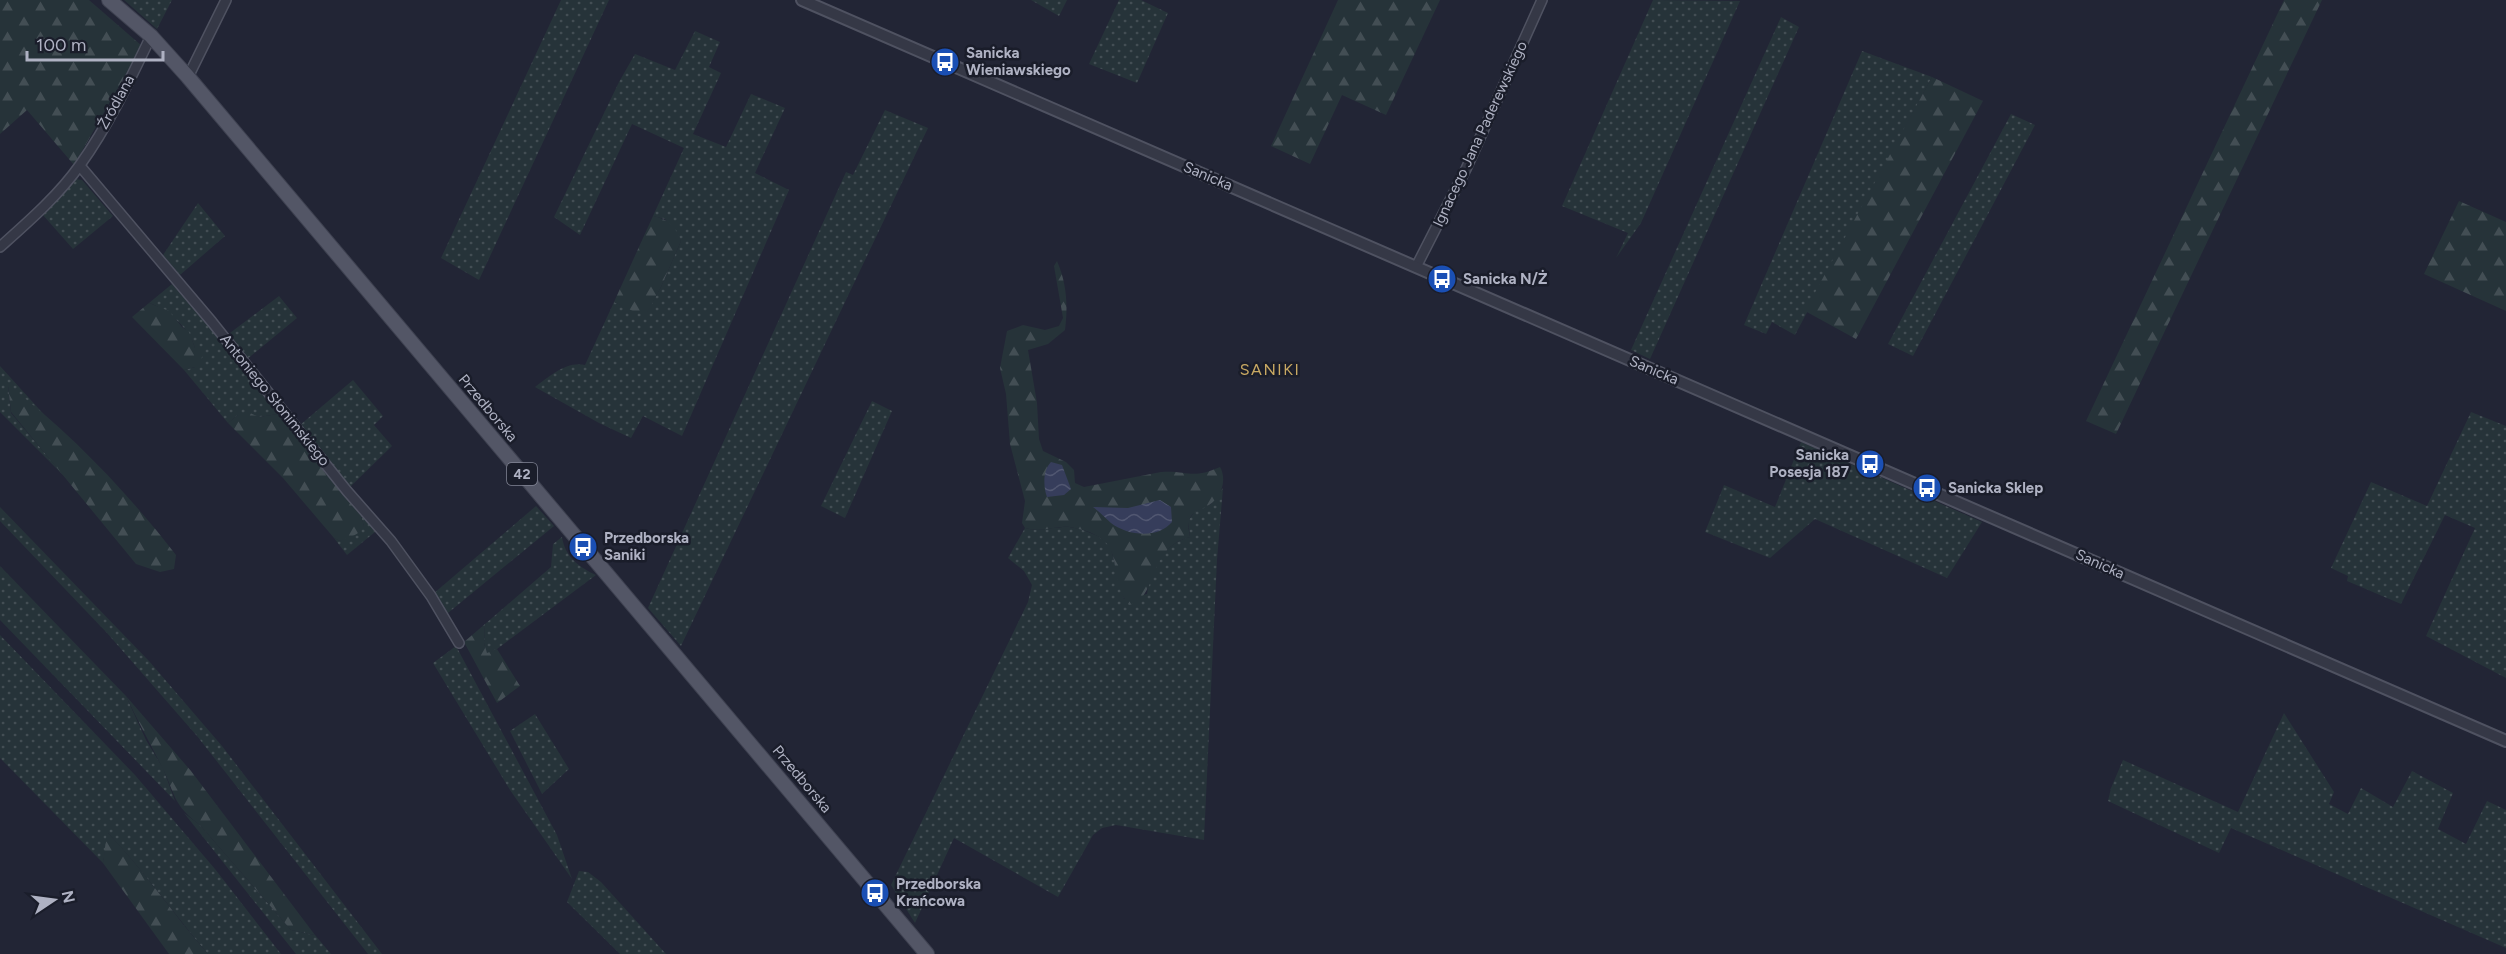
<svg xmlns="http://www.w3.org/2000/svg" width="2506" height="954" viewBox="0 0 2506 954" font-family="Figtree,sans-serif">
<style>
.grass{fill:url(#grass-dots)}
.forest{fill:url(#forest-firs)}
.water{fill:url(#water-waves)}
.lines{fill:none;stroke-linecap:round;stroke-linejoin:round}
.minor-casing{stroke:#4f5261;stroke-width:12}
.tertiary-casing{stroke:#4f5261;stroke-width:14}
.primary-casing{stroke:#3e4150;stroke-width:16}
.minor{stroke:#353846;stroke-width:9}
.tertiary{stroke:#353846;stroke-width:10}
.primary{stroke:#535666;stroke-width:14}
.labels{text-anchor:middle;stroke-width:5;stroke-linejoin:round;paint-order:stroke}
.shield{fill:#1a1d2a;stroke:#828595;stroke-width:1.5}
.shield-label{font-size:14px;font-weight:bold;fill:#afb2c3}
.poi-label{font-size:15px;font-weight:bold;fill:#afb2c3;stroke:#1a1d2a;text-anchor:start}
.street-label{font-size:15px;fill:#afb2c3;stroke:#1a1d2a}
.neighbourhood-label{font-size:16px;letter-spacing:1.5px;fill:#c9a963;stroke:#1a1d2a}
</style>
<defs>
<pattern id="grass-dots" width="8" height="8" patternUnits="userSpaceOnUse" patternTransform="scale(1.5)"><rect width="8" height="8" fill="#263339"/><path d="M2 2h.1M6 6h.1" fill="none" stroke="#434e54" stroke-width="1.8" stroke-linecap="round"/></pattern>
<pattern id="forest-firs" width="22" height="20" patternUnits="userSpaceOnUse" patternTransform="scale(1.5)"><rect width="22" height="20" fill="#263339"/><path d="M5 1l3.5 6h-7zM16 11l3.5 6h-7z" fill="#434e54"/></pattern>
<pattern id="water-waves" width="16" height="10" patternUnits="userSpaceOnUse" patternTransform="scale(1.5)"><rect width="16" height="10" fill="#363d5b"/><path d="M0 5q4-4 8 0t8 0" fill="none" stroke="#515771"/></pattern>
</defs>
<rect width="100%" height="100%" fill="#222535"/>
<path class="grass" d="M124,0H172L157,29Z
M561,0H609L479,280L441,258Z
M1031,0H1067L1059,16Z
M1119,0H1141L1168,13L1137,83L1089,64Z
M1653,0L1740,1L1641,223L1616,258L1628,233L1562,206Z
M1781,17L1799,27L1650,359L1631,350Z
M695,31L720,42L709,67L721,73L693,134L726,147L751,94L785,108L755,173L789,190L682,436L643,416L631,438L599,423L535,387C549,377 566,361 585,365L614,302L635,311L647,312L661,287L681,241L665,219L653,216L684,148L632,124L580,235L554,217L619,82L635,54L675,70Z
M1862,51L1932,77L1795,335L1772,322L1766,334L1744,325Z
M885,110L928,128L681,646L648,608L846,172L853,175Z
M2011,114L2035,125L1913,356L1888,344Z
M76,179L82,180L113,216L73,249L42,214Z
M198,203L225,236L180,275L163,255Z
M172,284L218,335L278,414L259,417L238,415L228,423L184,370L195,367C195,362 197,353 195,348C190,329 168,309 149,303Z
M279,296L297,318L246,360L230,333Z
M0,366L49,420L8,386L11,413L65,477L0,412Z
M353,380L383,416L374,425L392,446L350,487L300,425Z
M872,401L892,411L845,518L821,506Z
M2471,412L2506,426V678L2426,636L2475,528L2445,515L2401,604L2347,581L2348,576L2331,568L2371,482L2427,506Z
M1801,442L1982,522L1947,578L1815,519L1770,558L1705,532L1724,485L1775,507Z
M1223,488L1217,560L1204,840L1116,825L1102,828L1093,835L1058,897L954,838L915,923L891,885L1028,602L1032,585L1024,571L1008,558L1025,528C1040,532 1051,527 1067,527C1079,527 1102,536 1110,545L1124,599L1147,594C1151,569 1164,543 1190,537L1188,521L1195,511L1211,504Z
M536,506L554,526L448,613L433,594Z
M0,507L149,661L222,746L382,954H368L197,736L107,633L0,521Z
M359,510L375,532L347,555L334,538L340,541L364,526Z
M562,537C565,557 579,567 596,575L497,649L487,654L484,643L485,624L551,567L553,544Z
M0,566L126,696L146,740L163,768L175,801L0,620Z
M0,635L135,775L215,869L281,954H208C174,914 144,871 108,833L103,863L0,758Z
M456,646L557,835L572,879L510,790L433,663Z
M2284,713L2334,792L2329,804L2348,814L2361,788L2393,807L2412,771L2453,793L2438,829L2466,844L2487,801L2506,810V948L2231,828L2219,853L2108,801L2111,788L2123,760L2238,812Z
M535,714L569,769L542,794L510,731Z
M184,813L200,825L291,930L315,935L331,954H296Z
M579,871L588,872L601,882L666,954H620L567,902Z"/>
<path class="forest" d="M0,0H89L142,46L74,165L27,110L0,134Z
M1338,0H1440L1386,115L1342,95L1310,164L1271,146Z
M2284,0H2322L2116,434L2086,421Z
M1932,77L1983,101L1856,339L1805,311Z
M2459,201L2506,222V311L2424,274Z
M653,216C670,220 675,226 681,241L661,287L647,313L635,312L614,302Z
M1057,261C1067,284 1068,306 1065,330L1048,344L1028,350L1037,403L1039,439L1043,451L1066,462L1074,470L1075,483L1084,487L1161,472C1188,470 1191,480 1220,467C1227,479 1222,497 1209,505C1201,510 1195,509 1190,518C1187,524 1189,531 1190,537C1146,548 1160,597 1129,605C1102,570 1134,539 1070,527C1055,525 1044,533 1025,528L1022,523L1025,501L1010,444L1006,394L1000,368L1007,331L1023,325L1045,330L1059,326L1063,318L1054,266Z
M149,303L169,311L182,327L189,332L195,348L205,353L195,367L184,370L132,317Z
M8,385C70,432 128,493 176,555L174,569L160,572L136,564L11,412Z
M250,413L259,417L278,414L309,447L359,510L364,526C360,535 349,537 340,541L334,538L283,478L228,423L238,415Z
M485,624L484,643L487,653L497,649L520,686L497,703L464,642Z
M126,696L191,771L315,935L291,930L200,825C172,804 176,795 162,767C150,743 137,720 126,696Z
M107,832C144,870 173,914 208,954H169L103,863Z"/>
<path class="water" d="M1051,462L1062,465L1071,489L1064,495L1047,497C1043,486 1043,470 1051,462Z
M1160,500L1171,507L1172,522C1158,539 1128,536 1111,523C1105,518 1100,512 1093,507L1128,508Z"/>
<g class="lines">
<g class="minor-casing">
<path id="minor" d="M188,77L226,0
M80,166L212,322L347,491L391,541L431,596L459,643
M0,247C28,222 58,196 80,165C108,126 130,80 151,36
M1416,267L1466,169L1542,0"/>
</g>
<g class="tertiary-casing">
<path id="tertiary" d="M802,0L2506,741"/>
</g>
<g class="primary-casing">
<path id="primary" d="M109,0L151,36L188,77L927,954"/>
</g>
<use href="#minor" class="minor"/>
<use href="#tertiary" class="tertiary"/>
<use href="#primary" class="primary"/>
</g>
<defs>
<g id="bus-disc" transform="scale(1.5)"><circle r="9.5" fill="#1a4fb4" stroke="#1a1d2a"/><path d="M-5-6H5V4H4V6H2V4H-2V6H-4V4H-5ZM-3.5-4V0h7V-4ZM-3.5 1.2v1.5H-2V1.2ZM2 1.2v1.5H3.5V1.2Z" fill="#fff"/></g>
</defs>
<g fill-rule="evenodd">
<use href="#bus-disc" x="945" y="62"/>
<use href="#bus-disc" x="1442" y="279"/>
<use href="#bus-disc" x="1870" y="464"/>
<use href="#bus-disc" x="1927" y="488"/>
<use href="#bus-disc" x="583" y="547"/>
<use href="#bus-disc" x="875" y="893"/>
</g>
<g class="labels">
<rect class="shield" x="507" y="463" width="30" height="22" rx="4.5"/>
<g class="shield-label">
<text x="522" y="479">42</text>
</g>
<g class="poi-label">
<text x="966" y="58">Sanicka<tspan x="966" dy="17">Wieniawskiego</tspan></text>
<text x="1463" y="284">Sanicka N/Ż</text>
<text x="1849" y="460" text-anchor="end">Sanicka<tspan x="1849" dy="17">Posesja 187</tspan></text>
<text x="1948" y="493">Sanicka Sklep</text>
<text x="604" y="543">Przedborska<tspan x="604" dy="17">Saniki</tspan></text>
<text x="896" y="889">Przedborska<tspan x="896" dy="17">Krańcowa</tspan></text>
</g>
<g class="street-label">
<text transform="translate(116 102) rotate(-61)" y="5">Źródlana</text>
<text transform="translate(1480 134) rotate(-65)" y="5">Ignacego Jana Paderewskiego</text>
<text transform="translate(1208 176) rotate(23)" y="5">Sanicka</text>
<text transform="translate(1654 370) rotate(23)" y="5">Sanicka</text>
<text transform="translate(275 400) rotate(51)" y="5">Antoniego Słonimskiego</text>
<text transform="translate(488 408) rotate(50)" y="5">Przedborska</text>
<text transform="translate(2100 564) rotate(24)" y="5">Sanicka</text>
<text transform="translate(802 779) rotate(50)" y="5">Przedborska</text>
</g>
<g class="neighbourhood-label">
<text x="1270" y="375">SANIKI</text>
</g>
</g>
<g transform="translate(54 900) rotate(77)" stroke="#1a1d2a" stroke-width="4.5" paint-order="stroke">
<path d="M0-4.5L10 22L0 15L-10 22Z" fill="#afb2c3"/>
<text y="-9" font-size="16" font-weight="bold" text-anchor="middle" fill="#afb2c3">N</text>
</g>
<path d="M27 51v9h136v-9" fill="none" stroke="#afb2c3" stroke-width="3"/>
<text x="36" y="51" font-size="18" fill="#afb2c3" stroke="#1a1d2a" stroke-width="4.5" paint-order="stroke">100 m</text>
</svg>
